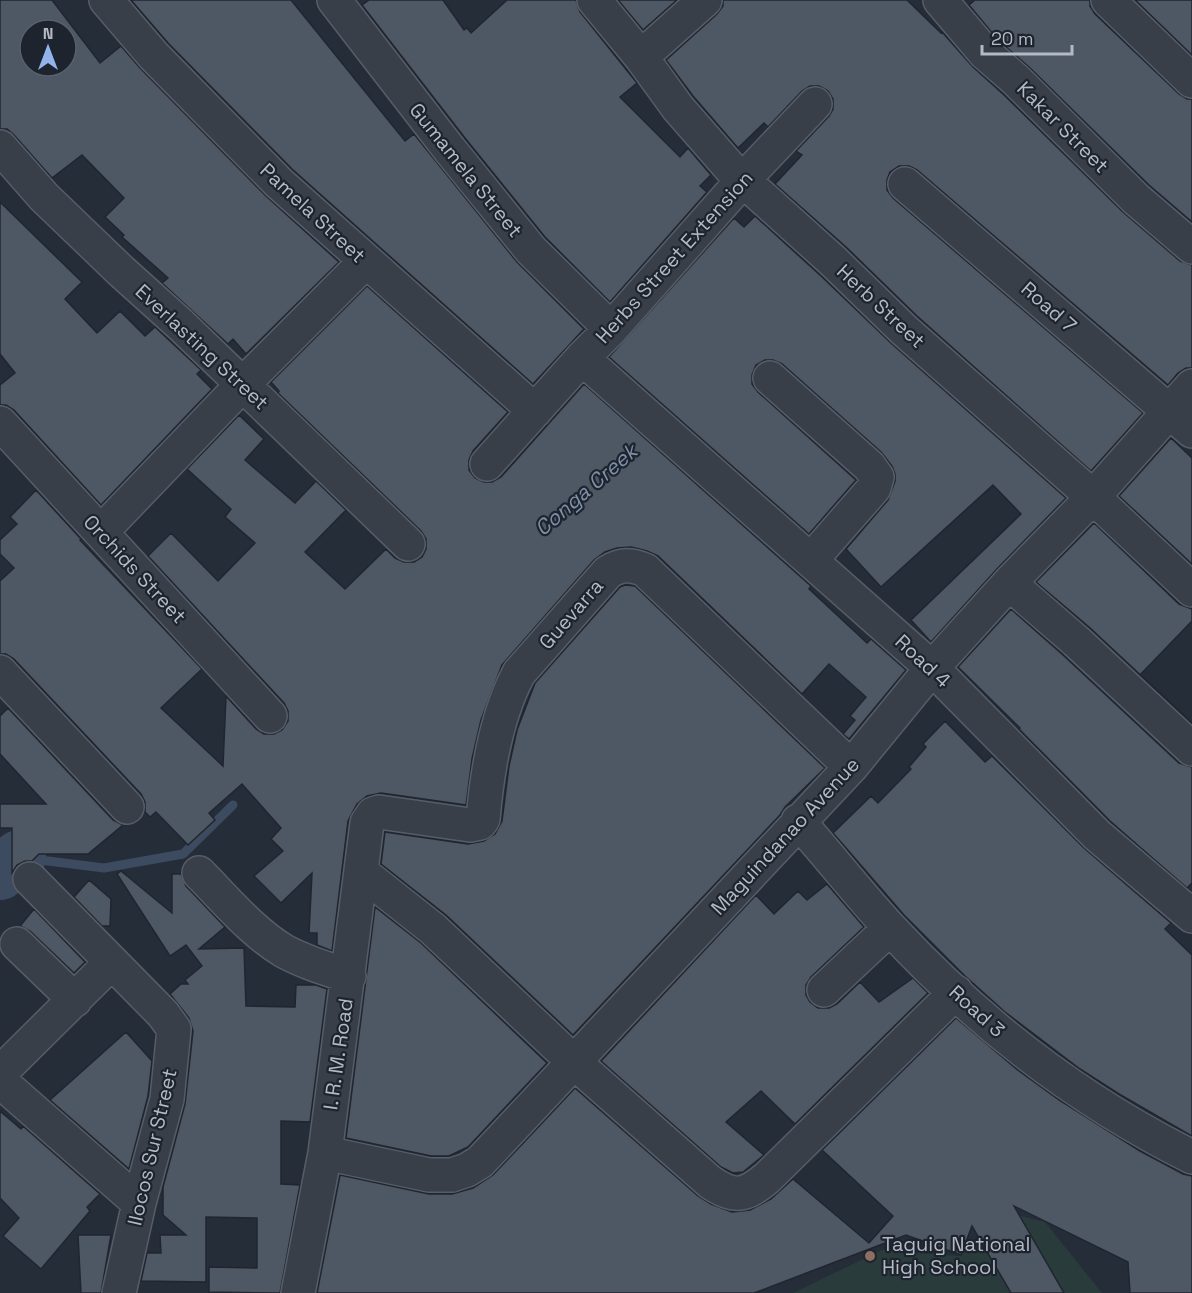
<svg xmlns="http://www.w3.org/2000/svg" width="1192" height="1293" viewBox="0 0 1192 1293" font-family="'Space Grotesk',sans-serif">
<style>
.green{fill:#2a3b3c}
.lines{fill:none;stroke-linecap:round;stroke-linejoin:round}
.stream{stroke:#3d4b60;stroke-width:9}
.river{stroke:#3d4b60;stroke-width:54}
.building{fill:#4e5764;stroke:#202630;stroke-width:1.5;fill-rule:evenodd}
.minor-casing{stroke:#575d67;stroke-width:36}
.minor{stroke:#393f49;stroke-width:33}
.education-dot{fill:#8d6e63;stroke:#1e242e;stroke-width:2}
.labels{text-anchor:middle;stroke-width:4.5;stroke-linejoin:round;paint-order:stroke}
.street-label{font-size:20px;fill:#b4bac5;stroke:#1e242e}
.poi-label{font-size:20px;fill:#b4bac5;stroke:#1e242e;text-anchor:start}
.water-label{font-size:21px;font-style:italic;fill:#7f90aa;stroke:#1e242e}
</style>
<rect width="100%" height="100%" fill="#252d39"/>
<path class="green" d="M1005,1212L1045,1222L1102,1293H793L882,1250L959,1256Z"/>
<g class="lines">
<path class="stream" d="M24,858L104,868L183,854L233,805"/>
<path class="river" d="M0,873L19,857"/>
</g>
<path class="building" d="M0,0H52L100,63L121,46L141,69L266,196L339,262L246,354L233,339L228,344L162,283L168,278L122,237L124,235L105,217L124,198L82,155L52,178L14,135L7,129H0ZM30,30H66V66H30Z
M131,0H291L405,141L414,134L517,262L584,329L533,384L292,169L168,43Z
M369,0H443L464,30L467,28L471,33L507,0H576L580,12L637,83L620,97L680,157L688,148L711,175L700,186L707,192L610,302L545,237L465,138L362,5Z
M618,0H677L643,30Z
M723,0H907L941,33L942,32L973,67L1003,94L1123,212L1180,261L1192,265V368H1186L1178,373L1168,385L917,170L909,166H899L890,172L887,180V190L893,198L1143,413L1091,471L917,316L846,247L775,184L802,155L796,151L829,116L833,109V99L828,91L819,86H810L802,91L768,127L764,123L738,148L693,96L666,60L717,14L723,6Z
M975,0H1090V6L1095,14L1179,94L1187,99H1192V222L1149,185L1029,67L998,40L969,5Z
M1135,0H1192V55Z
M0,202L82,282L65,299L97,333L120,311L145,336L155,327L201,370L197,374L212,389L101,505L14,410L6,405H0V385L15,373L0,354Z
M755,216L820,275L892,344L1066,498L996,570L931,642L911,620L1021,514L993,485L881,587L846,549L888,500L895,481V474L892,466L881,452L782,364L773,360H765L756,365L752,375V384L758,392L856,480L809,534L609,357L734,218L744,227Z
M367,286L508,412L473,451L469,460V470L475,478L484,482H492L501,477L584,384L811,586L809,589L867,643L871,639L906,670L849,739L843,734L855,720L850,716L866,697L829,664L802,694L658,556L647,551L631,547L617,548L605,552L594,560L502,665L481,720L472,759L466,805L381,793L367,796L357,804L348,821L332,951L317,945V933H309L312,873L281,903L254,876L283,851L271,839L281,828L242,784L209,813L215,820L188,845L156,812L150,817L145,812V802L141,794L14,659L6,654H0V581L14,568L0,554V540L17,524L10,517L36,490L81,539L80,540L202,669L161,708L223,766L226,696L256,729L264,734H274L282,730L288,721V711L284,703L148,556L171,533L218,581L255,543L225,517L231,509L187,469L239,415L264,439L245,460L295,503L316,481L346,510L305,552L345,589L386,549L395,558L404,562H414L422,557L426,549V539L421,531L278,393L279,391L271,382Z
M1171,438L1192,458V564L1119,496Z
M1094,523L1179,604L1192,609V621L1140,675L1192,723L1089,627L1036,582Z
M625,585L635,586L825,768L785,807L780,815L573,1035L446,915L381,864L385,832L468,844L484,841L495,834L502,821L509,766L517,730L535,683L620,587Z
M1011,609L1063,655L1179,763L1192,767V883L1187,888L1110,821L1019,729L1020,728L958,667Z
M8,708L113,820L123,825L88,854H39L32,861H25L17,865L12,873V828H0V804H46L0,754V716Z
M945,721L985,762L992,756L1084,848L1171,923L1165,929L1192,955V1136L1119,1094L1080,1069L1005,1012L965,976L904,915L833,833L871,796L878,803L911,769L909,767L926,747L923,744Z
M121,871L172,913V874H181L186,886L225,927L199,949L244,948L246,1006L295,1007L296,985H316L327,989L310,1122L281,1121V1184L300,1185L280,1293L209,1292V1267L257,1268V1218L206,1217V1282L141,1281L147,1253H161L160,1235H186L163,1215V1187L185,1104L193,1031L189,1018L170,994L181,984H188L185,980L202,966L186,945L170,956L117,874Z
M89,880L111,899L110,926H102L74,897Z
M827,884L864,927L811,977L806,985V995L810,1002L818,1008H829L837,1004L860,982L879,1002L913,978L928,993L795,1124L761,1091L726,1122L764,1155L743,1172L733,1173L721,1167L601,1061L756,895L774,914L798,891L807,900Z
M375,907L421,943L547,1063L468,1147L449,1156H431L346,1138Z
M34,909L85,962L74,973L30,931L20,926Z
M956,1018L1019,1071L1059,1100L1140,1151L1183,1174L1192,1176V1293H1130L1128,1262L1014,1206L1064,1293H1011L972,1226L961,1255L906,1235L754,1293H317L340,1175L429,1194H452L473,1188L493,1175L575,1088L698,1196L711,1204L732,1212L750,1210L771,1199L793,1179L869,1243L893,1216L822,1150Z
M126,1032L152,1061L148,1096L129,1169L50,1100Z
M0,1111L21,1129L23,1126L100,1194L87,1207L90,1211L41,1269L3,1236L19,1218L0,1198Z
M78,1235H111L101,1293H81Z"/>
<g class="lines">
<g class="minor-casing">
<path id="minor" d="M106,0L154,56L279,183L535,411
M334,0L450,150L531,250L611,329
M594,0L641,57L678,108L733,171L833,261L904,330L1093,497L1192,590
M940,0L985,53L1016,80L1136,199L1192,247
M1108,0L1192,81
M641,57L705,0
M0,147L44,197L121,271L181,325L408,544
M905,184L1192,431
M582,358L932,668L1097,835L1192,916
M770,378L869,466L877,477L874,488L811,560
M0,423L270,716
M487,464L582,358L611,329L743,180L815,104
M101,532L243,384L365,262
M1009,583L1076,641L1192,749
M0,672L127,807
M798,821C829,856 858,893 890,928C976,1021 1078,1100 1192,1157
M361,872L433,929L574,1062L710,1182C735,1199 745,1196 767,1178L956,992
M199,873C225,899 252,932 284,951C304,962 327,969 349,976
M30,879L163,1014L174,1029L167,1099L139,1203L119,1293
M17,944L75,1000
M824,990L890,928
M0,1073L111,963
M0,1081L139,1203
M325,1153L429,1175H452L467,1170L480,1162L851,767L932,668L1009,583L1093,497L1192,386
M298,1293L325,1153L367,823L373,814L379,812L470,825L480,823L483,819C487,772 497,714 519,673L608,572C621,564 631,564 645,570L851,767"/>
</g>
<use href="#minor" class="minor"/>
</g>
<circle class="education-dot" cx="870" cy="1256" r="6"/>
<g class="labels">
<g class="street-label">
<text transform="translate(1063 127) rotate(45)" y="7">Kakar Street</text>
<text transform="translate(466 170) rotate(51)" y="7">Gumamela Street</text>
<text transform="translate(313 213) rotate(43)" y="7">Pamela Street</text>
<text transform="translate(674 257) rotate(-48)" y="7">Herbs Street Extension</text>
<text transform="translate(881 306) rotate(43)" y="7">Herb Street</text>
<text transform="translate(1049 307) rotate(41)" y="7">Road 7</text>
<text transform="translate(202 347) rotate(43)" y="7">Everlasting Street</text>
<text transform="translate(135 569) rotate(47)" y="7">Orchids Street</text>
<text transform="translate(571 614) rotate(-49)" y="7">Guevarra</text>
<text transform="translate(923 661) rotate(43)" y="7">Road 4</text>
<text transform="translate(785 836) rotate(-47)" y="7">Maguindanao Avenue</text>
<text transform="translate(977 1011) rotate(42)" y="7">Road 3</text>
<text transform="translate(338 1054) rotate(-82)" y="7">I. R. M. Road</text>
<text transform="translate(152 1147) rotate(-77)" y="7">Ilocos Sur Street</text>
</g>
<g class="poi-label">
<text x="882" y="1251">Taguig National<tspan x="882" dy="23">High School</tspan></text>
</g>
<g class="water-label">
<text transform="translate(586 490) rotate(-41)" y="7">Conga Creek</text>
</g>
</g>
<g transform="translate(48 48)"><circle r="28" fill="#1e242e" stroke="#5a606a" stroke-width="1.5"/>
<path d="M0-4.5L10 22L0 15L-10 22Z" fill="#93b3eb"/>
<text y="-9" font-size="16" font-weight="bold" text-anchor="middle" fill="#b4bac5">N</text>
</g>
<path d="M982 45v9h90v-9" fill="none" stroke="#b4bac5" stroke-width="3"/>
<text x="991" y="45" font-size="18" fill="#b4bac5" stroke="#1e242e" stroke-width="4.5" paint-order="stroke">20 m</text>
</svg>
